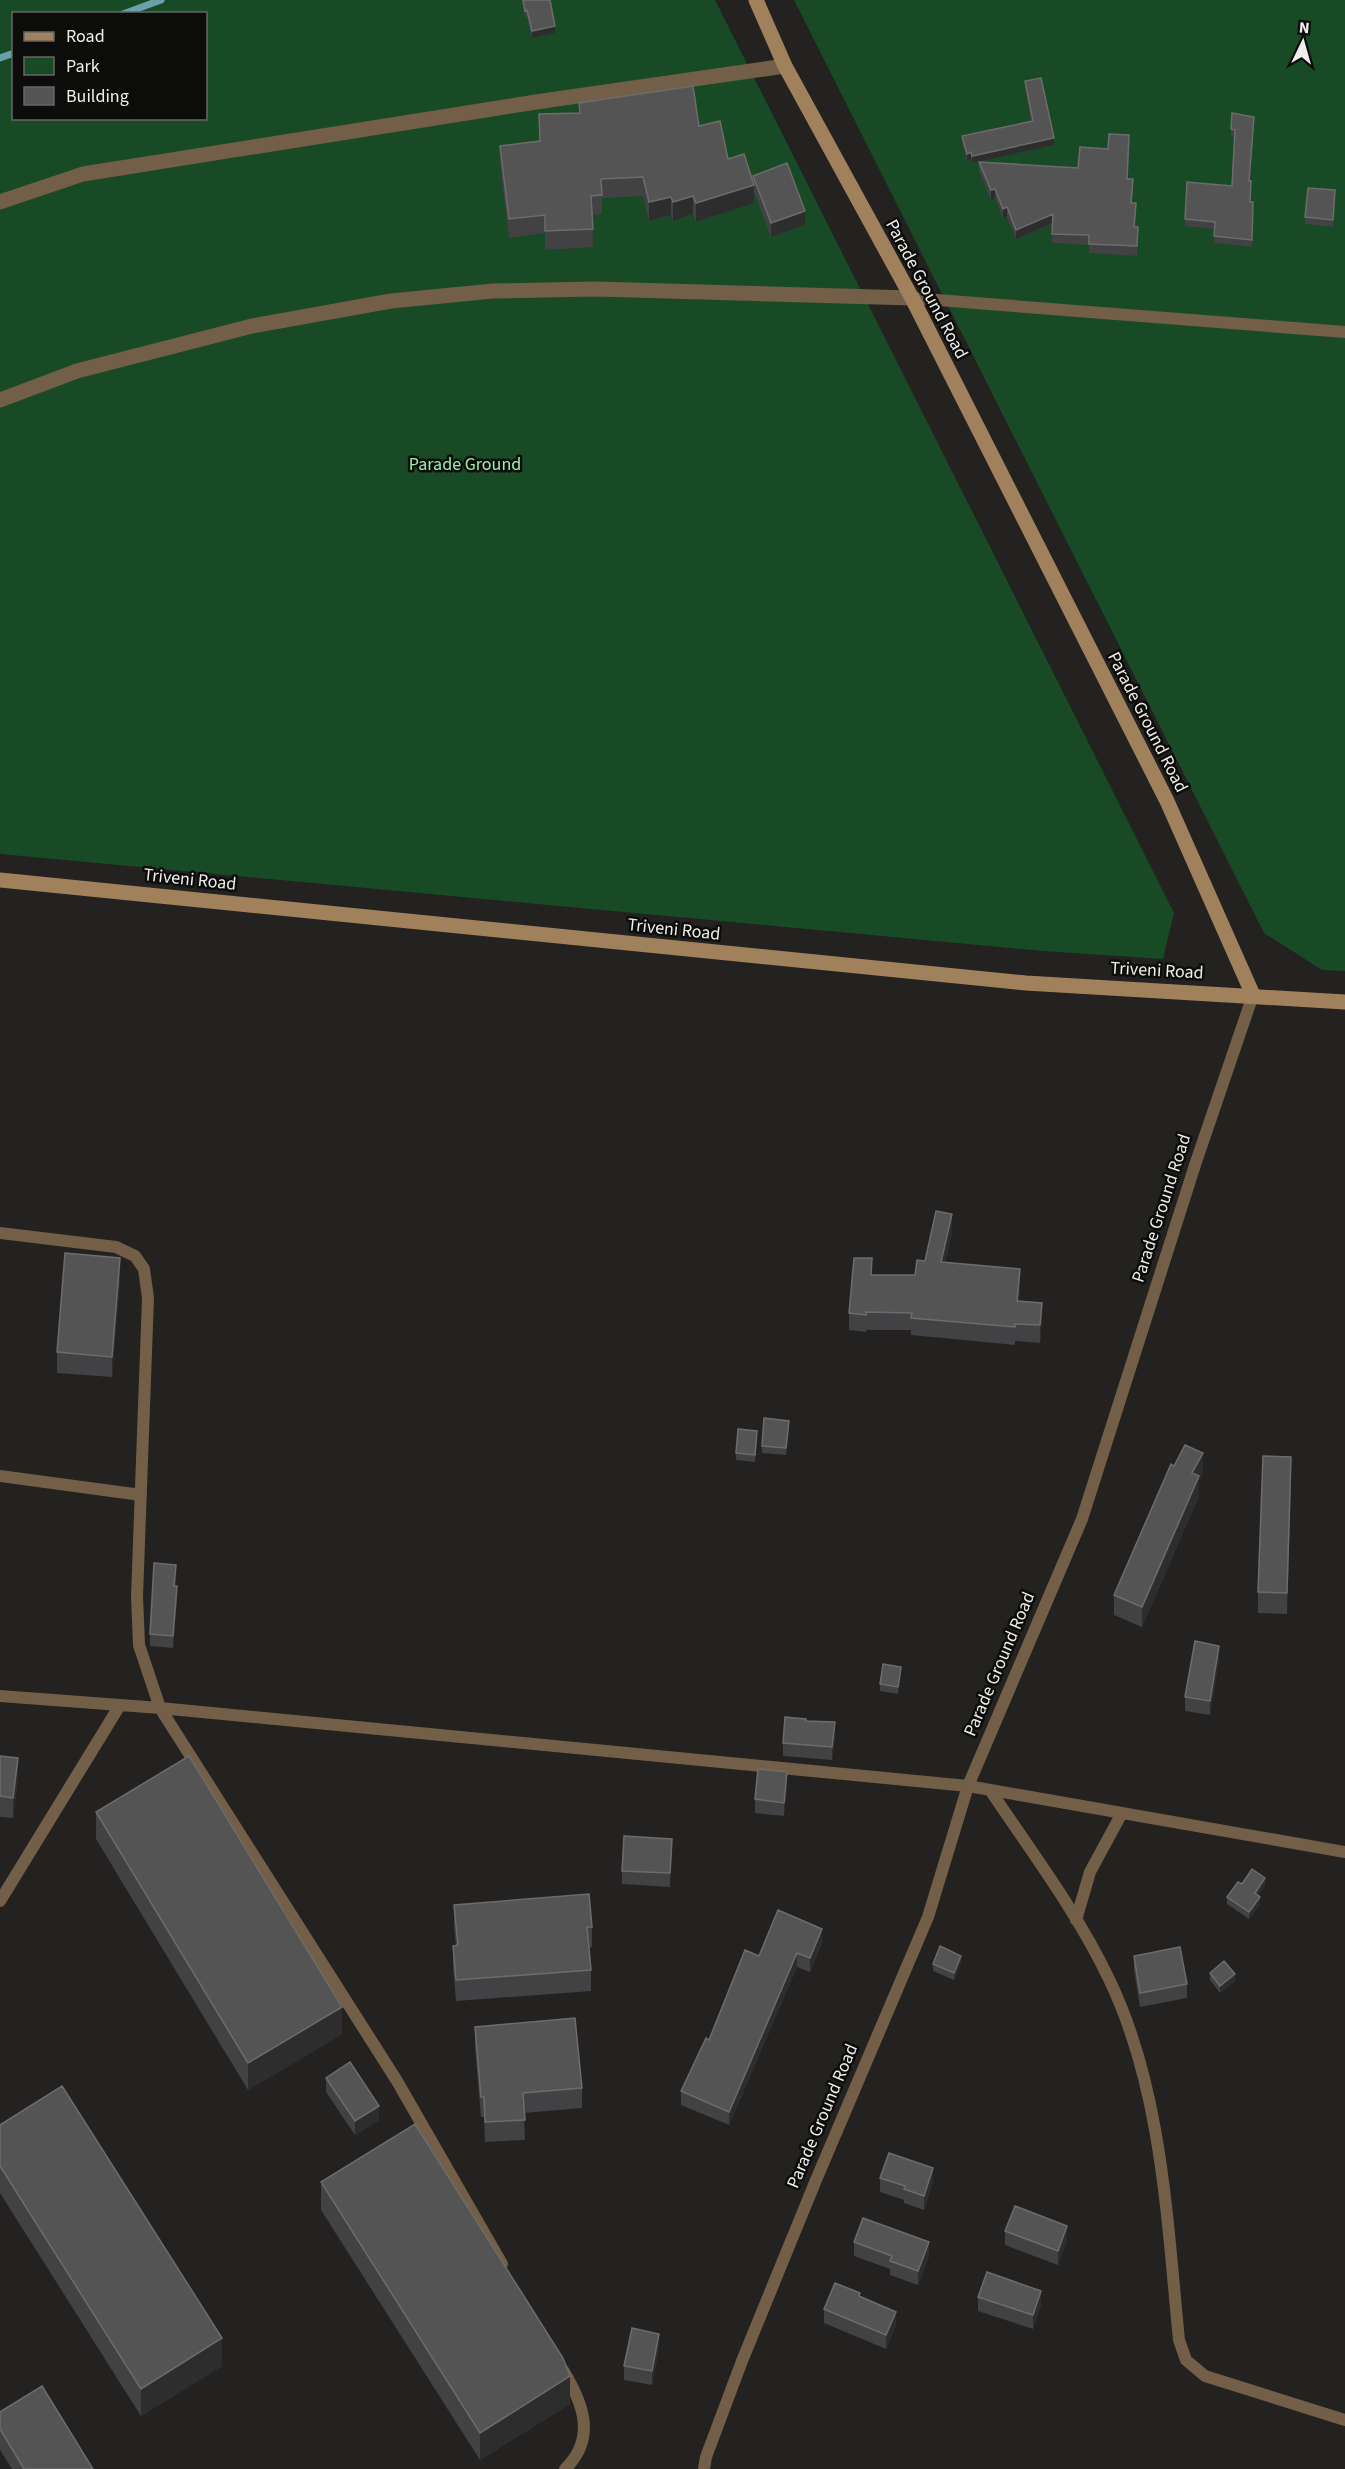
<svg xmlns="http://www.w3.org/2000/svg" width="1345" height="2469" viewBox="0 0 1345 2469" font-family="'Source Sans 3',sans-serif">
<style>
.green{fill:#184a26;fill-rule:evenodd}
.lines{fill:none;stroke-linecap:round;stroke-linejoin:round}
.stream{stroke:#69a0a9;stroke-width:7}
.lane{stroke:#735f47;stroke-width:12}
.street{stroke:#735f47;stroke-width:15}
.secondary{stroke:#a1815b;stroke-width:15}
.wall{fill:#424143}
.shaded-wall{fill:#2e2d2d}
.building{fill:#555455;stroke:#6d6c6d;stroke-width:1.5}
.labels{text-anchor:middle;stroke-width:5;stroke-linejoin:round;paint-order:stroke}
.street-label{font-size:18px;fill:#efeeed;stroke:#0c0c0b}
.park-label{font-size:18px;fill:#99f1ab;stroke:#0c0c0b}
</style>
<rect width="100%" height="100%" fill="#232220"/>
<path class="green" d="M0,0H715L1174,913L1163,959L1043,951L0,854ZM14,14H206V118H14Z
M794,0H1345V971L1322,970L1264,933Z"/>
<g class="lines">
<path class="stream" d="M123,14L161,0
M0,58L14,53"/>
<path class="lane" d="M912,298L1345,332
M0,1233L116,1247L135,1256L144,1269L148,1298L137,1596L139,1645L160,1708L397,2081L502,2264
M0,1476L141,1495
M0,1696L160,1708L968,1786L1345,1852
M990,1790C1031,1851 1077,1912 1109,1979C1162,2089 1167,2220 1179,2340L1186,2360L1205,2376L1345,2420
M0,1901L120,1705
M1076,1920L1090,1872L1122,1813
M563,2370C583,2403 597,2438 565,2469
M704,2469L706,2457L742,2361L816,2180L928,1917L968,1786L1082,1519L1195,1165L1253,995"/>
<path class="street" d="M0,202L83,174L536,102L785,66
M0,400L77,371L252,326L391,301L493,291L596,289L912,298"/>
<path class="secondary" d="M756,0L785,66L912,298L1167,801L1253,995
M0,880L1026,983L1345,1002"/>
</g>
<path class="wall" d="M522,0H550L555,33L532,38L527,17L525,18Z
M1025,81L1054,145L972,163L971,159L967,161L962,143V136L1031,121L1025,88Z
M579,103L699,126L728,159L753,183V176L805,225L771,237L754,192V203L696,222L693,214L673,221L671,215L649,221L643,196L602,198V214L592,215L593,247L545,250V233L509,238L500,165V146L539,141V114L579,113Z
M1254,124L1250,181L1251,188L1250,202H1253L1252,247L1214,243V229L1185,226V219L1232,186L1234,137L1231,136V129Z
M1129,144L1128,179L1133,189L1132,203L1136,212L1135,227H1138L1137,256L1089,253V245L1052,243L1053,224L1016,239L1007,217L1003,218L995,198L991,200L979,171V162L1078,168L1108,149Z
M1335,197L1333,227L1305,224V217Z
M952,1232L945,1262L1020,1287L1019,1301L1042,1320L1040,1343L1015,1341V1345L911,1335V1330H866V1332L849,1330V1313L872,1275H915L925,1261Z
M120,1278L112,1377L57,1373V1352Z
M789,1428L786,1455L762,1453V1446Z
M757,1438L755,1462L736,1460V1453Z
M1174,1466L1203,1473L1199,1480V1496L1142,1627L1114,1615V1595Z
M1291,1477L1287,1614L1258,1613V1592Z
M176,1577L175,1586L177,1599L173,1648L150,1646V1634Z
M1219,1660L1210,1715L1185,1711V1697Z
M901,1674L898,1694L880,1691V1684Z
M806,1721L835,1735L832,1760L783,1756V1743Z
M0,1756L18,1779L13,1818L0,1817Z
M787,1786L784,1816L755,1813V1799Z
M96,1812L342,2034L248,2090L96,1839Z
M672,1853L670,1887L622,1884V1871Z
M1242,1884L1265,1885L1258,1895L1260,1904L1249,1919L1227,1904V1897Z
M454,1905L592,1927V1947L589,1948L591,1970V1991L456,2001L453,1966V1946H456L454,1925Z
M822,1943L810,1972L797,1967L729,2125L681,2105V2091L709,2040L759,1956Z
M1134,1956L1187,1984V1998L1140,2007L1134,1970Z
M961,1963L954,1980L933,1971V1964Z
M1210,1973L1235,1981L1220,1993L1210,1980Z
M475,2027L582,2088V2108L524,2113L525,2140L485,2142L484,2117H481L475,2047Z
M326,2078L379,2120L355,2135L326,2092Z
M0,2125L222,2366L141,2416L0,2193Z
M880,2178L933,2182L924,2210L904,2203V2200L880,2192Z
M321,2182L570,2404L480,2460L321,2210Z
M1005,2231L1067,2240L1058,2265L1005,2245Z
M854,2242L929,2256L918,2285L890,2275V2269L854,2256Z
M860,2297L896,2326L886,2349L824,2323V2309Z
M978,2297L1041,2305L1033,2329L978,2311Z
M659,2348L652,2385L624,2380V2366Z
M0,2412L93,2469H12L0,2450Z"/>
<path class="shaded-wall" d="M555,26V33L532,38V31Z
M1054,138V145L972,163V156Z
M971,152V159L967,161V154Z
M754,185V203L696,222V203Z
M995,189V198L991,200V190Z
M693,196V214L673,221V202Z
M671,197V215L649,221V202Z
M1007,207V217L1003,218V209Z
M805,211V225L771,237V223Z
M1053,214V223L1016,239V230Z
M952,1214V1232L941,1280V1262Z
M120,1258V1278L112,1377V1357Z
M1020,1269V1287L1017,1319V1301Z
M1042,1303V1320L1040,1343V1325Z
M1203,1453V1473L1199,1480V1496L1142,1627V1607L1192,1473Z
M1291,1457V1477L1287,1614V1593Z
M177,1586V1599L173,1648V1636Z
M1219,1646V1660L1210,1715V1701Z
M901,1667V1674L898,1694V1687Z
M835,1722V1735L832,1760V1747Z
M18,1758V1779L13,1818V1798Z
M787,1772V1786L784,1816V1803Z
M672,1839V1853L670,1887V1873Z
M1265,1878V1885L1255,1900V1893Z
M1260,1897V1904L1249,1919V1912Z
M822,1929V1943L810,1972V1958Z
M797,1953V1967L729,2125V2112Z
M961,1956V1963L954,1980V1973Z
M1235,1974V1981L1220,1993V1986Z
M342,2007V2034L248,2090V2063Z
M379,2106V2120L355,2135V2121Z
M933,2168V2182L924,2210V2196Z
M1067,2226V2240L1058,2265V2251Z
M929,2242V2256L918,2285V2271Z
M1041,2291V2305L1033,2329V2315Z
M896,2312V2326L886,2349V2335Z
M659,2334V2348L652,2385V2371Z
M222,2338V2366L141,2416V2389Z
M570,2376V2404L480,2460V2433Z"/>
<path class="building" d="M523,0H550L555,26L532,31L527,10L525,11Z
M1041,78L1054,138L972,156L971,152L967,154L962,136L1033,121L1025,81Z
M693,86L699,126L720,121L728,159L744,154L754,185L696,203L693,196L673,202L671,197L649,202L643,177L601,179L602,195L591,196L593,229L545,231V215L509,219L500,146L540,141L539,114L580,113L579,103Z
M1232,113L1254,117L1249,181H1251L1250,202H1253L1252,240L1214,236L1215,222L1185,219L1187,182L1232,186L1235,130L1231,129Z
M1109,134L1129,135L1127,179H1133L1131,203H1136L1134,227H1138L1137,246L1089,244V235L1052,234L1053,214L1016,230L1007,207L1003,209L995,189L991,190L979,162L1078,168L1080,147L1108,149Z
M787,163L805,211L771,223L753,176Z
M1308,188L1335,190L1333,220L1305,217Z
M936,1211L952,1214L941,1262L1020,1269L1017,1301L1042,1303L1040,1325L1015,1324V1327L911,1318L912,1313L866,1312V1315L849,1313L854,1258H872L871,1275H915L917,1260L925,1261Z
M65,1253L120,1258L112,1357L57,1352Z
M764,1418L789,1421L786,1448L762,1446Z
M738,1429L757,1431L755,1455L736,1453Z
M1185,1445L1203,1453L1192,1473L1199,1476L1142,1607L1114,1595L1171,1464L1174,1466Z
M1263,1456L1291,1457L1287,1593L1258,1592Z
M154,1563L176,1565L174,1586H177L173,1636L150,1634Z
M1195,1641L1219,1646L1210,1701L1185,1697Z
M883,1664L901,1667L898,1687L880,1684Z
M785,1717L806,1719V1721L835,1722L832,1747L783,1743Z
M0,1756L18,1758L13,1798L0,1796Z
M189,1756L342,2007L248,2063L96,1812Z
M758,1769L787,1772L784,1803L755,1799Z
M624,1836L672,1839L670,1873L622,1871Z
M1252,1869L1265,1878L1255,1893L1260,1897L1249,1912L1227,1897L1238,1882L1242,1884Z
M589,1894L592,1927H587L591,1970L456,1980L453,1946L458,1945L454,1905Z
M778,1910L822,1929L810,1958L797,1953L729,2112L681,2091L706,2038L709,2040L745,1950L759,1956Z
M940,1946L961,1956L954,1973L933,1964Z
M1180,1947L1187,1984L1140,1993L1134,1956Z
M1224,1961L1235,1974L1220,1986L1210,1973Z
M575,2018L582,2088L523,2093L525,2120L485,2122L484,2097H481L475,2027Z
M350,2062L379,2106L355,2121L326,2078Z
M62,2086L222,2338L141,2389L0,2166V2125Z
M415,2124L563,2358L570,2376L480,2433L321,2182Z
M889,2153L933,2168L924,2196L904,2189L905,2186L880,2178Z
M1015,2206L1067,2226L1058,2251L1005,2231Z
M863,2218L929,2242L918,2271L890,2261L892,2256L854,2242Z
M987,2272L1041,2291L1033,2315L978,2297Z
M835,2283L860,2293L859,2296L896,2312L886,2335L824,2309Z
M632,2328L659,2334L652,2371L624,2366Z
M42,2386L93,2469H24L0,2429V2412Z"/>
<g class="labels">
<g class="street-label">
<text transform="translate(927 289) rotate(62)" y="6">Parade Ground Road</text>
<text transform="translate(1148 722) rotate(63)" y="6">Parade Ground Road</text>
<text transform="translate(190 879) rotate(6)" y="6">Triveni Road</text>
<text transform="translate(674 929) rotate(6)" y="6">Triveni Road</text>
<text transform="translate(1157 970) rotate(3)" y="6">Triveni Road</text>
<text transform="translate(1161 1208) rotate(-72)" y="6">Parade Ground Road</text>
<text transform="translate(999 1664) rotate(-67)" y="6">Parade Ground Road</text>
<text transform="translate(822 2116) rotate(-67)" y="6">Parade Ground Road</text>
</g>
<g class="park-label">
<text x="465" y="470">Parade Ground</text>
</g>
</g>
<rect x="12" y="12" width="195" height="108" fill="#0c0c0b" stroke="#676665" stroke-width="1.5"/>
<rect x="24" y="32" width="30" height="9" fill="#a1815b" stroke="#676665" stroke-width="1.5"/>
<text x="66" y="42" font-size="18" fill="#efeeed">Road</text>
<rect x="24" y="57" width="30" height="18" fill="#184a26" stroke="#676665" stroke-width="1.5"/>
<text x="66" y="72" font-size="18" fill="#efeeed">Park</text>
<rect x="24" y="87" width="30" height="18" fill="#555455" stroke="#676665" stroke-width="1.5"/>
<text x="66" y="102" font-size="18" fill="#efeeed">Building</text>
<g transform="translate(1303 42) rotate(5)" stroke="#0c0c0b" stroke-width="4.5" paint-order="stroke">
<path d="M0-4.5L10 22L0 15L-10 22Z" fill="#efeeed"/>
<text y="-9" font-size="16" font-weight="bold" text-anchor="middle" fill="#efeeed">N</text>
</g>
</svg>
